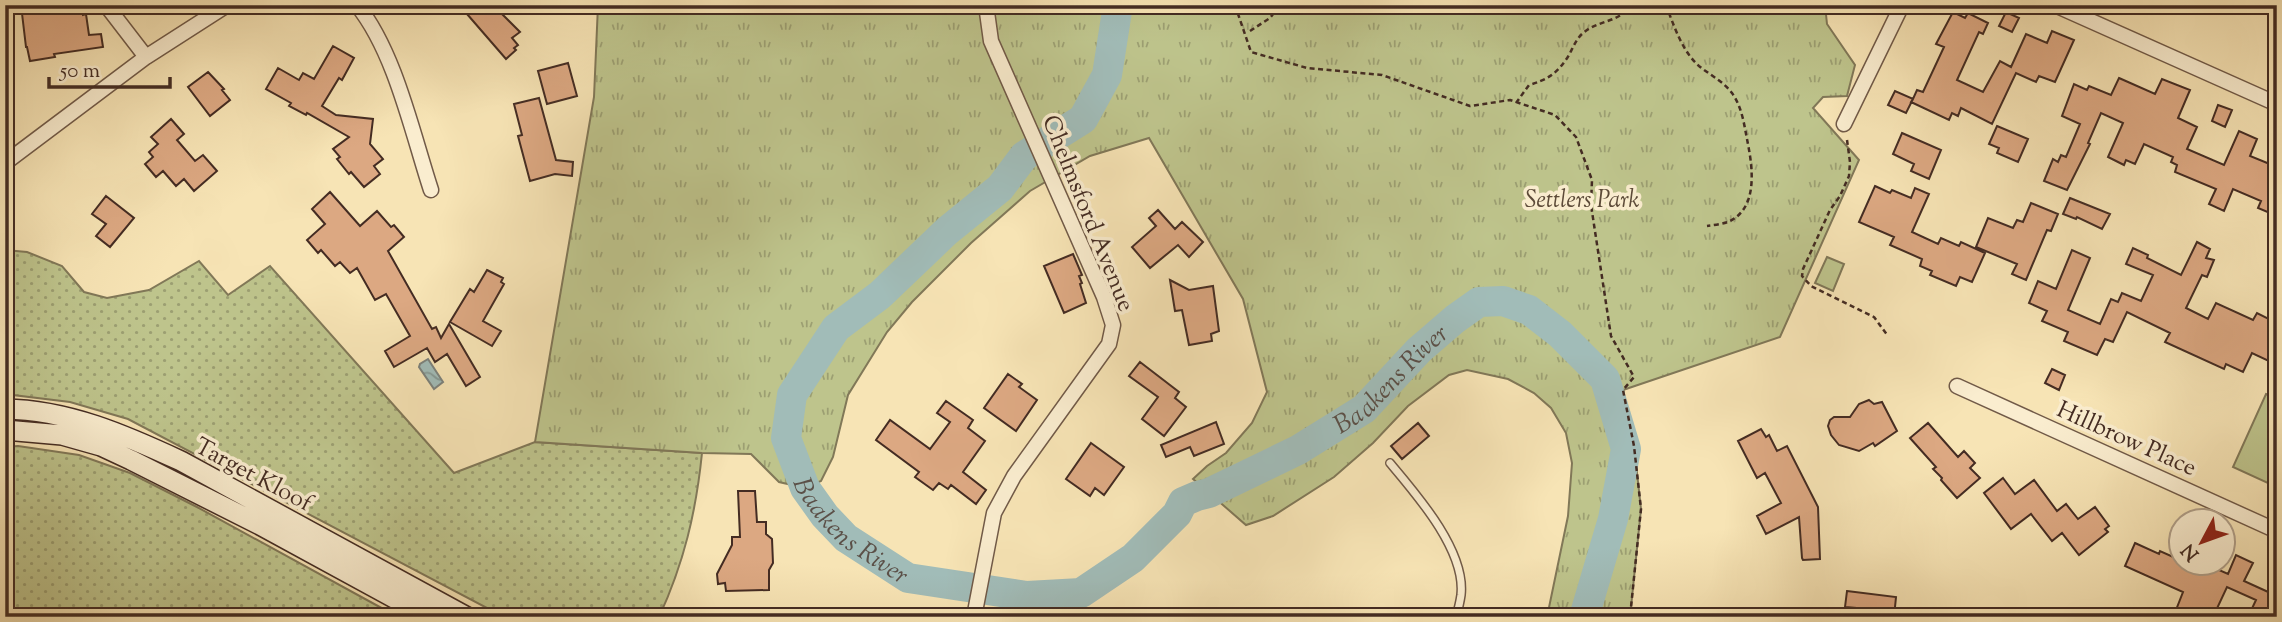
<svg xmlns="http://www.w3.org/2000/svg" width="2282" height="622" viewBox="0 0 2282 622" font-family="'Sorts Mill Goudy',serif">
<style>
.grass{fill:url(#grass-dots);stroke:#817858;stroke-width:2}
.park{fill:url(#park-tufts);stroke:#817858;stroke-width:2}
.garden{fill:#bec48c;stroke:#817858;stroke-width:2}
.water{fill:url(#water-waves);stroke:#7c827c;stroke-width:2}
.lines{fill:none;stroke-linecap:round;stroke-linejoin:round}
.river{stroke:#a1bcb8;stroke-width:30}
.building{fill:#dca882;stroke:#442c23;stroke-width:2}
.lane-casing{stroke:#715a48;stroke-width:10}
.street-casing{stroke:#715a48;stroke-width:17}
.secondary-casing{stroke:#442c23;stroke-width:22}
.path{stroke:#442c23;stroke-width:2.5;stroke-dasharray:5 3.5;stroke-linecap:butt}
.lane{stroke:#faedcf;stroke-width:7}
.street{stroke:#faedcf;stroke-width:14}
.secondary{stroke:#faedcf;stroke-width:19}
.labels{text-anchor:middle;stroke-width:7;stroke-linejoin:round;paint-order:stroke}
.park-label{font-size:24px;font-style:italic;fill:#5c4a38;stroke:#faedcf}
.street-label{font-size:24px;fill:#442c23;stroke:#faedcf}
.water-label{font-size:26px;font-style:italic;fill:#5b5048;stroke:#faedcf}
</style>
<defs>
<pattern id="grass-dots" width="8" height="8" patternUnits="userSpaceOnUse" patternTransform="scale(1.75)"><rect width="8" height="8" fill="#bec48c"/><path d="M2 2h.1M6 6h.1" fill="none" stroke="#9c9f72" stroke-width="1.8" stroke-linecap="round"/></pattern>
<pattern id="park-tufts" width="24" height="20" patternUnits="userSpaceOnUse" patternTransform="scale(1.75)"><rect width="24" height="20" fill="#bec48c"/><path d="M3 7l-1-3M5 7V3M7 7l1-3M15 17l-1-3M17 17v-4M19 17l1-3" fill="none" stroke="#9c9f72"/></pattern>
<pattern id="water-waves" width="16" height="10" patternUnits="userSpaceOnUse" patternTransform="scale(1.75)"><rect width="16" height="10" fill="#a1bcb8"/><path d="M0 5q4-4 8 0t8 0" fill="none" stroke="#859995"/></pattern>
</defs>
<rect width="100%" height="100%" fill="#f7e4b5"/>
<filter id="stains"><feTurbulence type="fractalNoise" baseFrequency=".00286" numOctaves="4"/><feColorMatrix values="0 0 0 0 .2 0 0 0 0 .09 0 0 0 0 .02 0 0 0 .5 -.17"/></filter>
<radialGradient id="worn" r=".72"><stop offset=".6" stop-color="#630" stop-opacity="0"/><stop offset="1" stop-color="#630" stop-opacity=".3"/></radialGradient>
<path class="grass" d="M5,250L27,252L62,266L84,292L107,298L149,290L199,261L228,295L270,266L454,473L535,442L702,453C696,512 684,563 659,617H504L128,419L70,402L5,394Z
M18,446L79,455L130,473L197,507L398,617H5V447Z"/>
<path class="park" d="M598,5H1825L1827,24L1855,65L1847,96L1823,97L1813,108L1859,160L1780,337L1623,390L1634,446L1641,509L1630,617H1547L1568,516L1572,463L1566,433L1551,408L1534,393L1508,379L1467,370L1449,375L1408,406L1373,443L1334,477L1273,516L1246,525L1193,479L1207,466L1226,453L1252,423L1267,392L1243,299L1149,138L1090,156L1030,191L971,243L912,302L887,332L848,395L833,457L821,481L805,488L779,482L751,454L702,453L535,442L594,97Z"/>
<path class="garden" d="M1827,257L1844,264L1833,291L1815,283Z
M2266,394L2277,399V469L2270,484L2233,467Z"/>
<path class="water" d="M428,359L443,382L434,389L419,367L420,364Z"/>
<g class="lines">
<path class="river" id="s1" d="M1113,5L1117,11L1107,75L1083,119L1024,156L1000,188L947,231L880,295L836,328L792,395L786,438L805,488L825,516L846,538L908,578L1027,596L1081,593L1133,558L1177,514L1183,502L1197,496L1209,493L1298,450L1364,409L1419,350L1455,319L1479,302L1503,301L1529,310L1560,334L1605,379L1626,449L1613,519L1584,617"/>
</g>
<path class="building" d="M21,5H82L83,15L86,14L89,35L101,34L103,47L54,54L55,57L30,61L27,47H26Z
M477,5H493L520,32L512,38L518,45L514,48L516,50L506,59L467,14Z
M1953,12L1965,18L1968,13L1988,23L1983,34L1979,32L1957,80L1983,92L2000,61L2011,67L2026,34L2047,43L2052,31L2074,40L2055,82L2039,76L2036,82L2016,73L1992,124L1961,108L1958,116L1952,113L1949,120L1911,102L1913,99L1906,113L1888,105L1895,91L1913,99L1917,90L1923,92L1944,47L1936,44Z
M2006,12L2019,18L2012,32L1999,26Z
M333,46L354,58L342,80L339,78L322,106L336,115L373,119L370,144L383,159L374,166L380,174L364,187L351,172L349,174L337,159L340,157L333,149L349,137L307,113L306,115L289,106L291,103L266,89L278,68L299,80L303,73L314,79Z
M568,63L577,96L547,104L538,71Z
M208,72L224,89L222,90L230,100L210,116L188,87Z
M2119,78L2155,94L2162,79L2190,90L2178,118L2197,127L2187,149L2224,165L2239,131L2257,139L2250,156L2277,167V216L2258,208L2261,201L2233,189L2224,211L2209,204L2216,189L2175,172L2177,165L2171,162L2173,157L2144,144L2135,164L2126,160L2124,165L2108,157L2123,123L2101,113L2088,143L2090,144L2067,190L2044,181L2053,159L2058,162L2061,155L2066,157L2080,124L2062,116L2074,84L2087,90L2089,86L2111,95Z
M539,98L556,160L573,162L572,176L555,174L530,181L518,136L522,135L514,104Z
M2218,105L2232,110L2225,127L2212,121Z
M171,119L184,134L177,140L195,161L203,155L217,171L194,191L184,179L176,186L163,171L156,177L145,164L153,157L149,152L158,144L151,137Z
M1997,126L2028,139L2018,162L1997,153L1999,148L1989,144Z
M1902,133L1941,150L1929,179L1911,171L1914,164L1893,154Z
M1875,186L1890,193L1892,190L1911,198L1915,188L1929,194L1912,232L1938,244L1941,238L1959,246L1961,242L1985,253L1972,282L1960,277L1956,286L1930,275L1932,271L1920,266L1922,259L1890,245L1894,237L1859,222Z
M330,192L360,226L377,211L391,227L394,225L404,237L388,251L432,329L436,327L441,338L449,324L480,377L466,386L447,354L435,362L427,348L394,367L385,351L410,336L386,294L375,300L357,268L350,273L340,262L335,266L321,250L318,253L307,240L325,224L312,209Z
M106,196L134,218L110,247L96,236L106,224L92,214Z
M2070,198L2110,214L2102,229L2077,217L2076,219L2063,214Z
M2031,203L2058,214L2051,231L2047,230L2026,280L2012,274L2017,264L1976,247L1988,218L2013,228L2017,220L2023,222Z
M1158,210L1175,229L1182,222L1203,242L1189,257L1178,245L1150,268L1132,247L1156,226L1149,218Z
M2197,242L2210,249L2206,258L2214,260L2207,277L2202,275L2186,308L2208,319L2216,303L2253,320L2257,313L2277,323V338L2272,348L2277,351V355L2273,363L2252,353L2243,372L2226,364L2224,369L2165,342L2170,333L2127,312L2113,342L2105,339L2097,355L2064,341L2068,332L2042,321L2047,311L2029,303L2038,281L2056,289L2072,250L2090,258L2068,310L2100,324L2111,299L2118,302L2122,293L2141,301L2153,275L2126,264L2133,248L2148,255L2147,258L2181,275Z
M1073,254L1082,275L1079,276L1082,283L1080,284L1086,303L1064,313L1044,266Z
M487,270L503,278L501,282L504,284L483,321L501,331L492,346L450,322L470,289L474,292Z
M1170,280L1189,290L1213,286L1219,331L1211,334L1212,341L1189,345L1182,310L1175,311Z
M1140,362L1179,392L1175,398L1186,407L1164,436L1142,419L1158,397L1129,376Z
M2052,369L2065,375L2059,390L2045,383Z
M1008,374L1022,384L1019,387L1037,400L1016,431L984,408Z
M1869,400L1874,404L1882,402L1897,431L1875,446L1873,443L1859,451L1839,445L1831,435L1828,426L1830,420L1834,417H1850L1859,404Z
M946,401L973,420L968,428L985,441L963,472L986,490L976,504L951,485L948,489L939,483L933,490L915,477L919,472L876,440L890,420L930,449L950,422L937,413Z
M1216,422L1224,444L1194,456L1190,447L1166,457L1161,445Z
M1418,423L1429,436L1402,459L1391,446Z
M1928,423L1958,457L1964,451L1975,463L1970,468L1980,478L1957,498L1941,480L1942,478L1933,469L1936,467L1910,438Z
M1761,429L1766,437L1769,435L1777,451L1787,446L1818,507L1820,559L1803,560L1802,558L1799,517L1766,534L1757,516L1781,503L1765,473L1757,478L1738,441Z
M1091,443L1124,467L1104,495L1095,488L1090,496L1066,479Z
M2003,478L2015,494L2034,480L2057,511L2066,504L2078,519L2095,507L2109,526L2105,529L2108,532L2079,555L2062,533L2052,541L2031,514L2011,529L1984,493Z
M738,491H755L757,522H766V534L772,539L773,563L769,570V590L726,591L725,583L718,584L717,574L732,545V537H740Z
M2135,543L2159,554L2160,551L2180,560V563H2203L2228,574L2236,555L2253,563L2244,581L2277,596V616L2267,612L2265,617H2248L2256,600L2227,587L2213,617H2191L2176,610L2183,592L2125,566Z
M1847,591L1896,597L1894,617H1859L1860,613L1856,612V608L1845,607Z"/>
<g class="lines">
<g class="lane-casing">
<path id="lane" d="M1390,463C1417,495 1466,551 1461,595C1460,602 1458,610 1456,617"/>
</g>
<g class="street-casing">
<path id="street" d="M106,5L146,57
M357,5C395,52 412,132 431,190
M2055,5L2277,104
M1844,124L1902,5
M5,163L146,57L227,5
M1957,386L2277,531
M974,617L994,513L1014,476L1109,344L1113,325L1104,297L991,41L986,5"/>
</g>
<g class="secondary-casing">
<path id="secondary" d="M5,409C68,410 125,435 181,461L467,617
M5,430L62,435L101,446L131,460L260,525L429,617"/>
</g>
<path class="path" d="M961,5L965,8
M1235,5L1251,52L1307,68L1382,75L1470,106L1510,100L1555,115L1576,137L1592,180L1591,205L1611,336L1634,377L1623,390L1634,446L1641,509L1630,617
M1666,5C1674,26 1682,51 1699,66C1710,75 1724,82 1732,93C1742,107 1744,124 1747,139C1752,164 1760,208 1728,222C1722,224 1714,225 1707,226
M1250,31L1270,18L1280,5
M1516,103L1529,85C1546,80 1555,75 1565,61C1572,52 1574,41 1583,33C1598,20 1619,23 1631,5
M1847,140L1850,162L1849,176L1840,196L1830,210L1803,269L1802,276L1811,286L1874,317L1888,336"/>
<use href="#lane" class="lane"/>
<use href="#street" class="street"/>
<use href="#secondary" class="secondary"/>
</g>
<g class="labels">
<g class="park-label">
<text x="1582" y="207">Settlers Park</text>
</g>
<g class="street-label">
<text transform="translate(1089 213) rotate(68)" y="8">Chelmsford Avenue</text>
<text transform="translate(2127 438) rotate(24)" y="8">Hillbrow Place</text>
<text transform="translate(254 474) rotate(28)" y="8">Target Kloof</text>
</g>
<g class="water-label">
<text dy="9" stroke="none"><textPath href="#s1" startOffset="1320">Baakens River</textPath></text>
<text dy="9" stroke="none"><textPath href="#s1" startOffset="688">Baakens River</textPath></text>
</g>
</g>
<rect width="2282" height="622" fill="none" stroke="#f7e4b5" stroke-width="28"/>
<rect x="7" y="7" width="2268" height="608" fill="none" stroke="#442c23" stroke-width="3.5"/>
<rect x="14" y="14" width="2254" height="594" fill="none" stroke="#442c23" stroke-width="2"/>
<g transform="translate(2202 542) rotate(229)"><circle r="33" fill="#faedcf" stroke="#b1a08a" stroke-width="2"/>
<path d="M0-5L12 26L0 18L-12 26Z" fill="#8f2418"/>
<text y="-10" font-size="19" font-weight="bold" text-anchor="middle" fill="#442c23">N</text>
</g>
<path d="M49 77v10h121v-10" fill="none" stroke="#442c23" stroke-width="3.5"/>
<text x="60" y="77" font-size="21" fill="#442c23" stroke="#faedcf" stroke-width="5" paint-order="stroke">50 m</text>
<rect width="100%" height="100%" filter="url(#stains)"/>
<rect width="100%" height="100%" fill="url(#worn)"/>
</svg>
